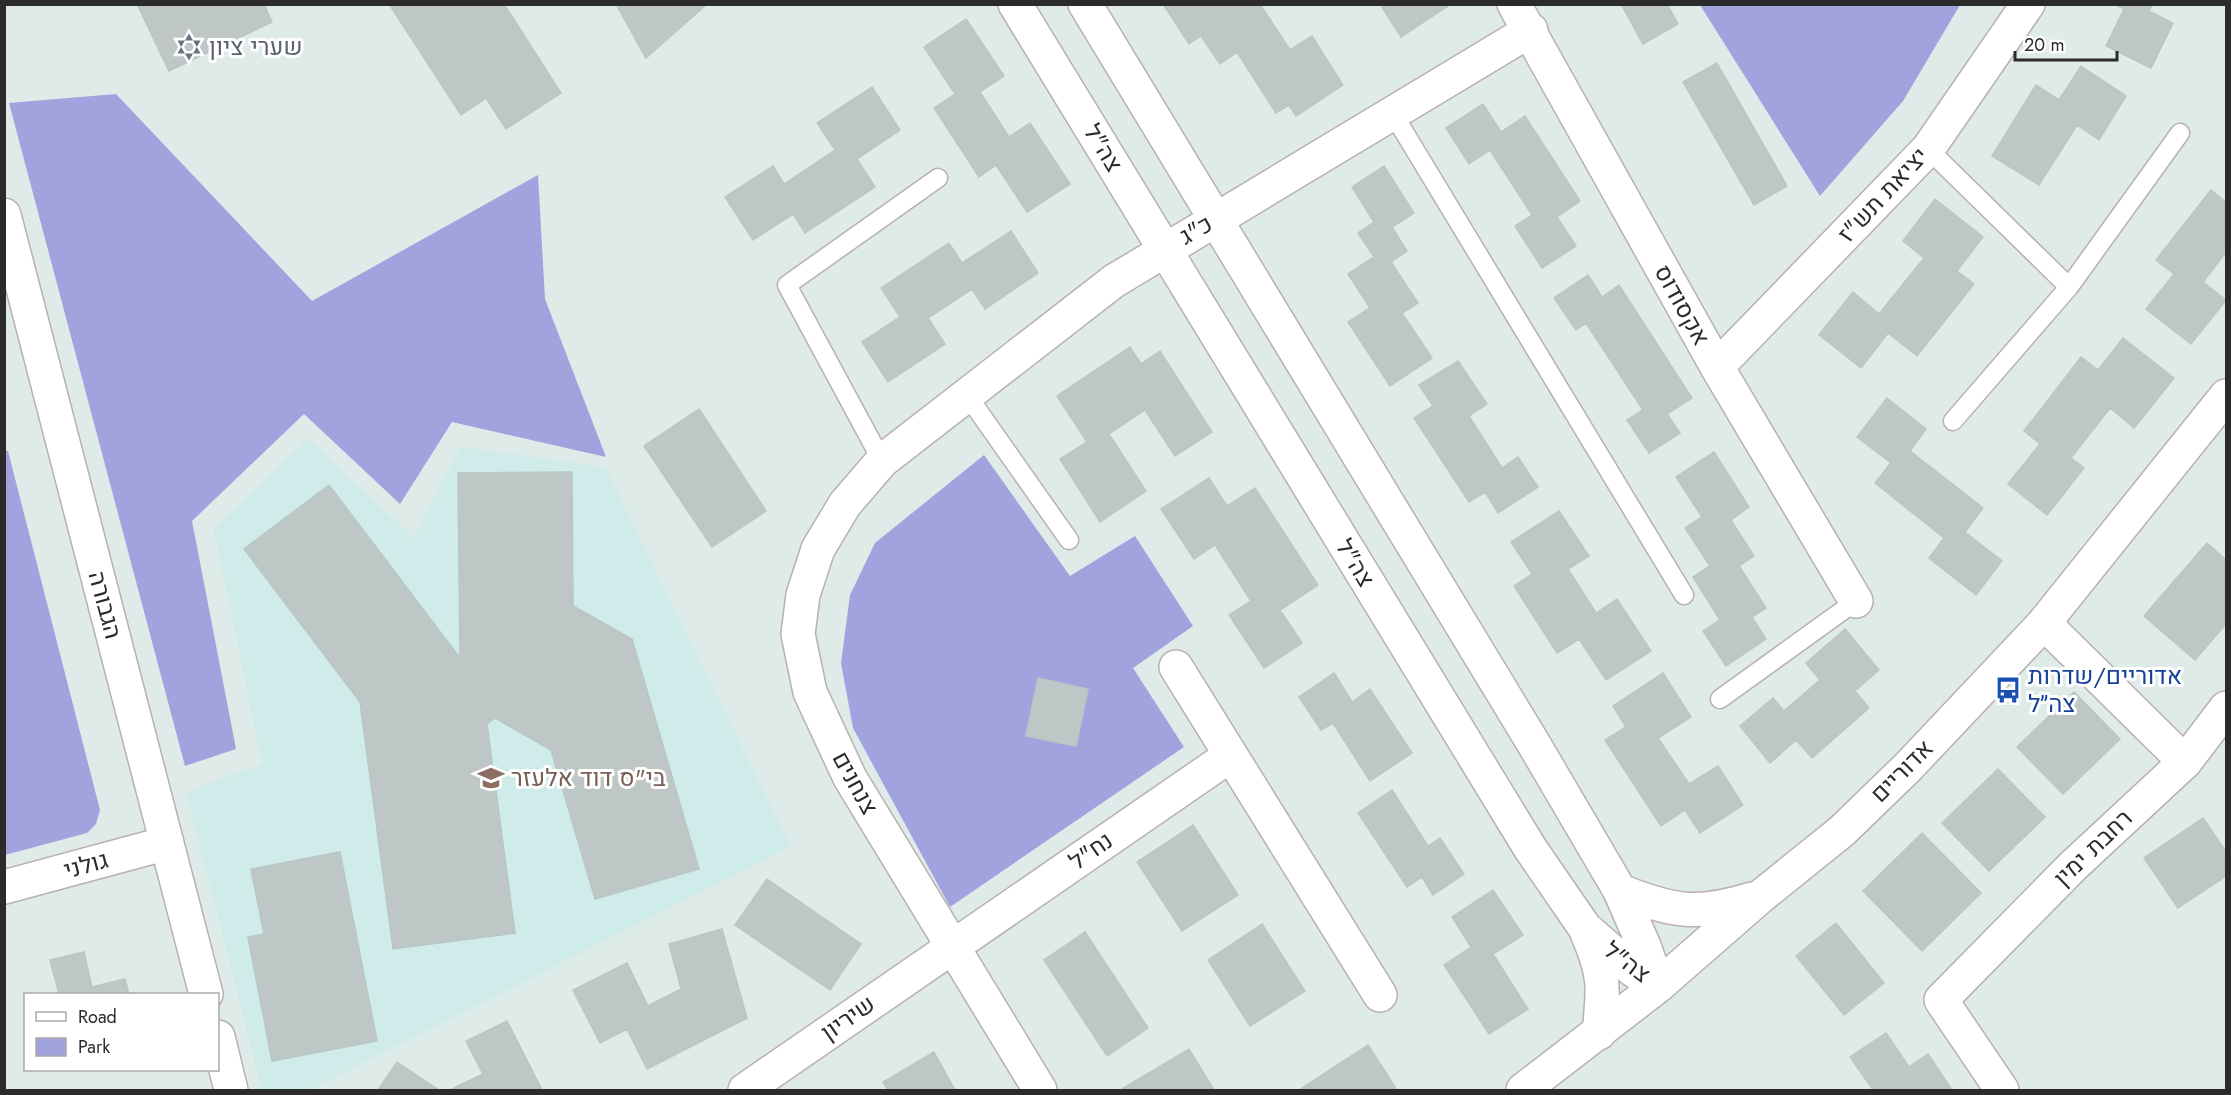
<svg xmlns="http://www.w3.org/2000/svg" width="2231" height="1095" viewBox="0 0 2231 1095" font-family="Jost,Heebo,sans-serif">
<style>
.education{fill:#cfebea}
.green{fill:#a0a3dd}
.building{fill:#bec7c6;stroke:#b8c7c6;stroke-width:1.5}
.lines{fill:none;stroke-linecap:round;stroke-linejoin:round}
.service-casing{stroke:#bab0af;stroke-width:21}
.minor-casing{stroke:#bab0af;stroke-width:36}
.tertiary-casing{stroke:#bab0af;stroke-width:36}
.service{stroke:#fff;stroke-width:18}
.minor{stroke:#fff;stroke-width:33}
.tertiary{stroke:#fff;stroke-width:33}
.labels{text-anchor:middle;stroke-width:6;stroke-linejoin:round;paint-order:stroke}
.worship-label{font-size:24px;fill:#5b616d;stroke:#fff;text-anchor:start}
.street-label{font-size:24px;fill:#2b2b2b;stroke:#fff}
.transit-label{font-size:24px;fill:#164399;stroke:#fff;text-anchor:start}
.education-label{font-size:24px;fill:#785e54;stroke:#fff;text-anchor:start}
</style>
<rect width="100%" height="100%" fill="#deebe9"/>
<path class="education" d="M308,439L414,538L460,447L605,467L791,847L309,1090H262L186,792L262,764L214,529Z"/>
<path class="green" d="M1700,5H1960L1903,101L1820,196Z
M116,94L312,301L538,175L545,299L606,457L452,422L400,504L304,414L192,521L236,749L185,766L9,103Z
M5,451H8L100,810L96,824L87,833L5,855Z
M984,455L1070,576L1135,536L1193,626L1133,668L1184,747L950,907L853,728L841,663L850,595L875,543Z"/>
<path class="building" d="M137,4H264L272,22L169,71Z
M389,4H504L561,93L506,129L486,98L461,115Z
M616,4H707L646,58Z
M1163,4H1260L1290,50L1312,36L1343,85L1296,116L1289,105L1276,113L1237,52L1220,64L1201,36L1189,44Z
M1380,4H1447L1448,6L1401,37Z
M1621,4H1667L1678,24L1643,44Z
M2114,4H2152L2149,11L2173,23L2151,68L2106,46L2124,9Z
M966,19L1004,76L980,92L1009,137L1030,123L1070,184L1027,212L996,165L979,177L934,108L955,94L924,47Z
M1717,63L1787,186L1754,205L1683,82Z
M2081,66L2126,96L2099,140L2077,125L2039,185L1992,156L2036,85L2059,100Z
M872,87L900,130L857,159L875,187L805,233L793,214L753,240L725,197L773,166L784,184L835,150L817,123Z
M1483,104L1501,132L1525,116L1580,201L1557,217L1576,246L1542,268L1515,226L1532,215L1490,150L1469,164L1446,128Z
M1384,166L1414,213L1392,227L1407,251L1391,262L1418,303L1402,313L1432,358L1390,386L1348,322L1370,308L1348,274L1374,257L1358,233L1374,222L1352,187Z
M2211,190L2226,202V252L2203,282L2226,300L2191,344L2146,309L2174,274L2156,260Z
M1935,199L1983,237L1957,271L1974,284L1917,356L1888,333L1861,368L1819,335L1853,292L1879,314L1924,258L1903,241Z
M1011,231L1038,273L985,309L972,289L928,318L945,344L888,382L862,342L900,317L881,288L949,243L962,263Z
M1588,275L1602,297L1619,285L1692,398L1667,414L1680,433L1649,453L1627,420L1643,410L1586,323L1576,330L1554,298Z
M2123,338L2174,378L2134,428L2110,408L2071,458L2084,468L2047,515L2008,484L2040,444L2024,431L2081,357L2098,370Z
M1130,347L1141,364L1160,351L1212,432L1175,456L1145,410L1109,434L1146,491L1100,522L1060,459L1087,442L1057,396Z
M1458,361L1487,404L1469,416L1502,468L1518,457L1538,487L1498,513L1485,492L1469,502L1414,418L1433,406L1419,385Z
M1887,398L1926,429L1910,451L1983,508L1965,532L2002,561L1976,595L1929,558L1944,538L1875,483L1891,463L1857,437Z
M699,409L766,511L712,547L644,446Z
M1714,452L1749,507L1731,520L1754,556L1739,566L1766,608L1752,617L1766,639L1726,666L1703,631L1720,620L1693,577L1710,566L1685,528L1702,517L1676,477Z
M572,472L573,606L632,639L699,869L595,899L551,750L495,718L487,724L515,933L393,949L360,702L244,549L329,485L460,658L458,473Z
M1209,478L1227,506L1255,488L1318,585L1280,610L1302,643L1264,668L1229,615L1251,601L1215,545L1194,559L1161,509Z
M1559,511L1589,556L1568,569L1596,613L1617,599L1651,651L1606,680L1579,639L1557,653L1514,586L1532,574L1511,542Z
M2207,543L2226,560V624L2195,660L2144,616Z
M1845,629L1879,670L1855,691L1869,708L1812,758L1796,740L1770,763L1740,726L1773,698L1784,711L1820,680L1806,663Z
M1334,673L1352,702L1370,689L1412,753L1370,781L1333,723L1321,730L1299,697Z
M1663,673L1691,717L1658,738L1689,784L1718,766L1743,805L1700,833L1685,810L1661,826L1605,740L1626,727L1613,706Z
M1038,678L1088,689L1076,746L1026,736Z
M2074,692L2120,739L2063,794L2017,747Z
M1998,769L2045,817L1989,871L1942,823Z
M1392,790L1428,846L1440,838L1464,874L1433,895L1422,877L1407,887L1358,813Z
M2203,818L2226,852V876L2178,908L2144,858Z
M1193,825L1238,895L1182,931L1137,862Z
M1922,833L1981,893L1922,951L1863,891Z
M340,852L377,1041L272,1061L248,937L264,934L251,869Z
M767,879L861,944L830,990L735,925Z
M1493,890L1523,935L1493,954L1528,1009L1489,1034L1444,965L1471,947L1452,917Z
M1836,923L1884,983L1844,1015L1796,956Z
M1262,924L1305,991L1250,1026L1208,960Z
M722,929L747,1018L647,1069L627,1029L600,1043L573,990L627,963L648,1006L681,989L669,944Z
M1085,932L1148,1028L1107,1056L1044,960Z
M84,952L92,987L125,979L129,994H59L50,960Z
M507,1021L542,1090H450L483,1074L466,1041Z
M1886,1033L1909,1067L1928,1054L1952,1090H1873L1850,1057Z
M1368,1045L1397,1090H1299Z
M1189,1049L1214,1090H1122V1089Z
M934,1052L955,1090H888L883,1082Z
M397,1062L439,1090H378Z"/>
<g class="lines">
<g class="service-casing">
<path id="service" d="M1392,112L1684,595
M1928,149L2069,287
M967,395L1069,540
M1953,421L2069,287L2180,133
M882,461L787,285L938,178
M1720,699L1856,601"/>
</g>
<g class="minor-casing">
<path id="minor" d="M1514,4L1717,367L1856,601
M4,215L206,994
M1717,367L1928,149L2028,4
M2044,623L2185,762
M1176,667L1380,995
M4,887L167,843
M218,1037L231,1090
M745,1090L1231,755
M1040,1090L850,778L810,692L798,634L803,595L818,549L845,504L882,461L1114,281L1531,30
M2002,1090L1941,1000L2073,866L2185,762L2226,708"/>
</g>
<g class="tertiary-casing">
<path id="tertiary" d="M1015,4L1530,848L1585,928L1633,970L1658,986
M1085,4L1535,746L1620,891L1644,946L1658,986
M1620,891C1674,912 1696,916 1752,899
M1587,933C1605,975 1604,987 1599,1033
M1523,1090L1658,986L1760,897L1842,831L1908,767L2044,623L2226,396"/>
</g>
<use href="#service" class="service"/>
<use href="#minor" class="minor"/>
<use href="#tertiary" class="tertiary"/>
</g>
<defs>
<g id="synagogue-bare" transform="scale(2.07)"><path d="M0-6.5L5.6 3.2H-5.6ZM0 6.5L5.6-3.2H-5.6Z" fill="#6b7280" stroke="#fff" stroke-width="2.5" paint-order="stroke"/></g>
<g id="bus-bare" transform="scale(2.07)"><path d="M-5-6H5V4H4V6H2V4H-2V6H-4V4H-5ZM-3.5-4V0h7V-4ZM-3.5 1.2v1.5H-2V1.2ZM2 1.2v1.5H3.5V1.2Z" fill="#1a4fb4" stroke="#fff" stroke-width="2.5" paint-order="stroke"/></g>
<g id="school-bare" transform="scale(2.07)"><path d="M0-5L7-2L0 1L-7-2ZM-4 1L0 2.5L4 1V4Q0 6-4 4Z" fill="#8d6e63" stroke="#fff" stroke-width="2.5" paint-order="stroke"/></g>
</defs>
<g fill-rule="evenodd">
<use href="#synagogue-bare" x="189" y="47"/>
<use href="#bus-bare" x="2008" y="690"/>
<use href="#school-bare" x="491" y="778"/>
</g>
<g class="labels">
<g class="worship-label">
<text x="209" y="55">שערי ציון</text>
</g>
<g class="street-label">
<text transform="translate(1103 148) rotate(59)" y="8">צה"ל</text>
<text transform="translate(1883 195) rotate(-47)" y="8">יציאת תש"ז</text>
<text transform="translate(1196 230) rotate(-30)" y="8">כ"ג</text>
<text transform="translate(1682 305) rotate(61)" y="8">אקסודוס</text>
<text transform="translate(1355 563) rotate(59)" y="8">צה"ל</text>
<text transform="translate(105 605) rotate(75)" y="8">הגבורה</text>
<text transform="translate(1902 771) rotate(-45)" y="8">אדוריים</text>
<text transform="translate(855 783) rotate(61)" y="8">צנחנים</text>
<text transform="translate(2093 848) rotate(-44)" y="8">רחבת ימין</text>
<text transform="translate(1091 851) rotate(-35)" y="8">נח"ל</text>
<text transform="translate(86 865) rotate(-15)" y="8">גולני</text>
<text transform="translate(1627 962) rotate(37)" y="8">צה"ל</text>
<text transform="translate(848 1018) rotate(-35)" y="8">שיריון</text>
</g>
<g class="transit-label">
<text x="2028" y="684">אדוריים/שדרות<tspan x="2028" dy="28">צה״ל</tspan></text>
</g>
<g class="education-label">
<text x="511" y="786">בי"ס דוד אלעזר</text>
</g>
</g>
<rect width="2231" height="1095" fill="none" stroke="#2b2b2b" stroke-width="12"/>
<rect x="24" y="993" width="195" height="78" fill="#ffffff" stroke="#aaaaaa" stroke-width="1.5"/>
<rect x="36" y="1012" width="30" height="9" fill="#ffffff" stroke="#aaaaaa" stroke-width="1.5"/>
<text x="78" y="1023" font-size="18" fill="#2b2b2b">Road</text>
<rect x="36" y="1038" width="30" height="18" fill="#a0a3dd" stroke="#aaaaaa" stroke-width="1.5"/>
<text x="78" y="1053" font-size="18" fill="#2b2b2b">Park</text>
<path d="M2015 51v9h102v-9" fill="none" stroke="#2b2b2b" stroke-width="3"/>
<text x="2024" y="51" font-size="18" fill="#2b2b2b" stroke="#ffffff" stroke-width="4.5" paint-order="stroke">20 m</text>
</svg>
